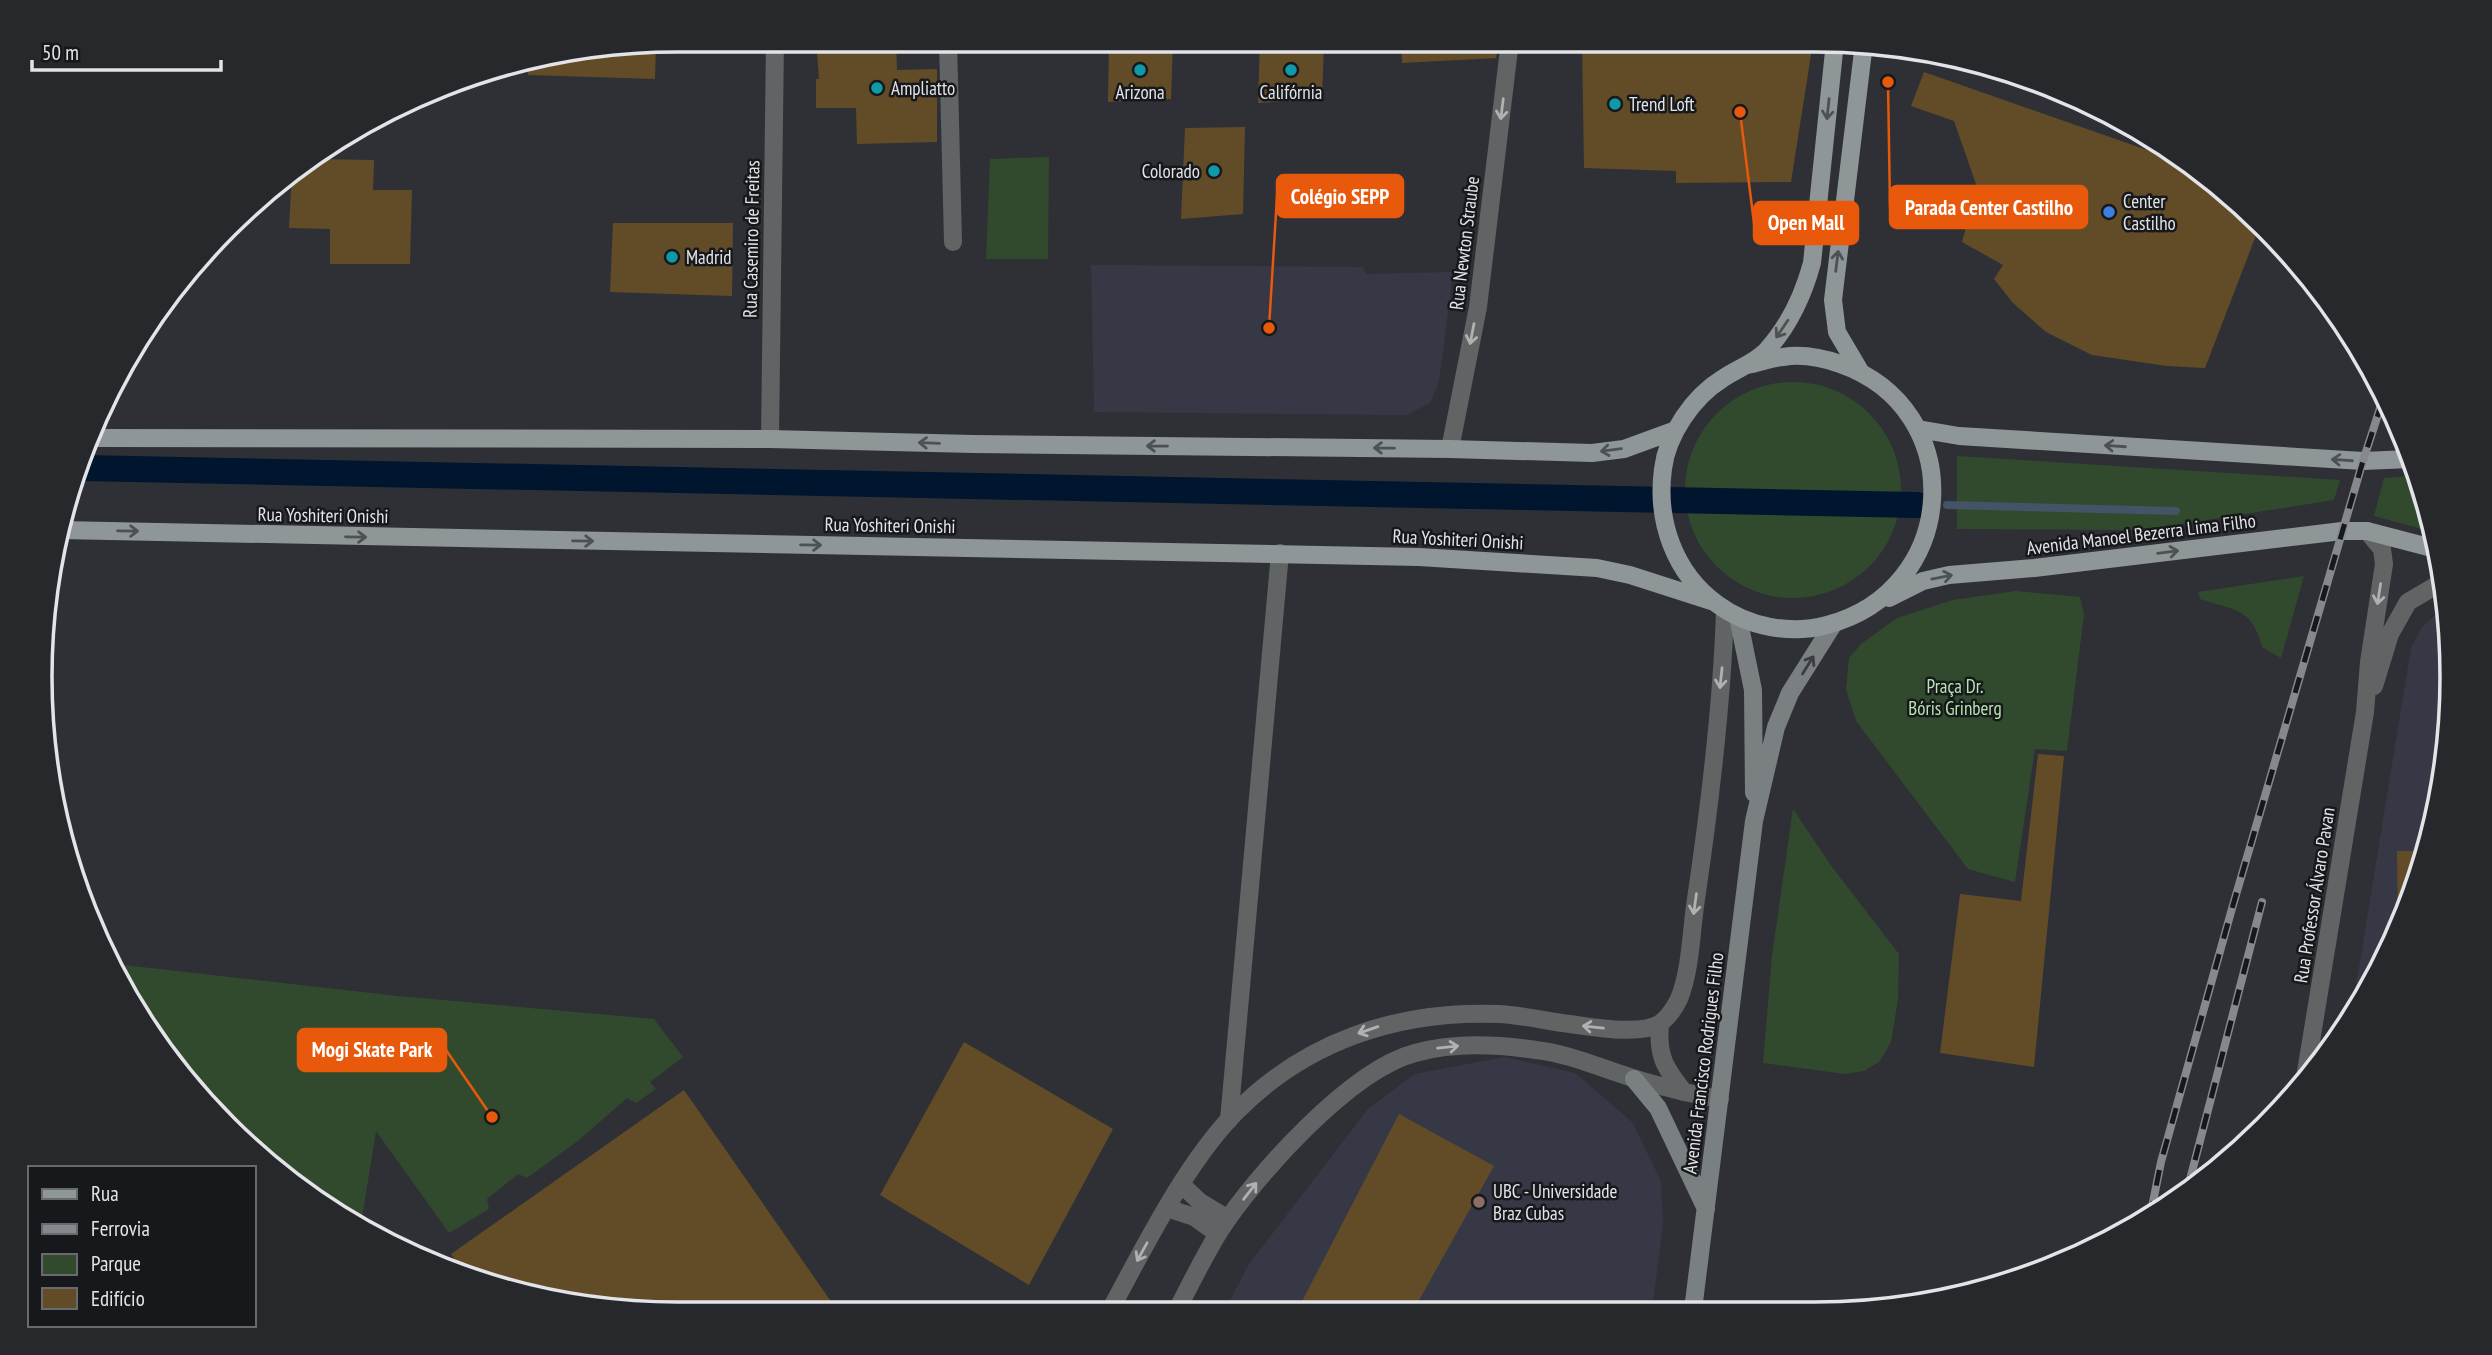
<svg xmlns="http://www.w3.org/2000/svg" width="2492" height="1355" viewBox="0 0 2492 1355" font-family="'PT Sans Narrow',sans-serif">
<style>
.built{fill:#363945}
.green{fill:#314a2e}
.lines{fill:none;stroke-linecap:round;stroke-linejoin:round}
.stream{stroke:#445366;stroke-width:8}
.canal{stroke:#00152e;stroke-width:26}
.building{fill:#624c28}
.minor{stroke:#606464;stroke-width:18}
.tertiary{stroke:#606464;stroke-width:18}
.secondary{stroke:#7a8081;stroke-width:18}
.primary{stroke:#8e9697;stroke-width:18}
.rail-casing{stroke:#86888d;stroke-width:8}
.rail{stroke:#17181b;stroke-width:5;stroke-dasharray:16;stroke-linecap:butt}
.oneway{stroke:#afb1b3}
.oneway2{stroke:#4d5153}
.oneway3{stroke:#3a3c3f}
.culture-dot{fill:#0f9aa8;stroke:#17181b;stroke-width:2.5}
.shop-dot{fill:#3f7fe0;stroke:#17181b;stroke-width:2.5}
.education-dot{fill:#8d6e63;stroke:#17181b;stroke-width:2.5}
.labels{text-anchor:middle;stroke-width:5;stroke-linejoin:round;paint-order:stroke}
.poi-label{font-size:19px;fill:#e3e4e8;stroke:#17181b;text-anchor:start}
.street-label{font-size:19px;fill:#e3e4e8;stroke:#17181b}
.park-label{font-size:19px;fill:#b4e5ae;stroke:#17181b}
.rim{fill:none;stroke:#e3e4e8;stroke-width:3.5}
.leader{fill:none;stroke:#e8590c;stroke-width:2.5}
.callout-dot{fill:#e8590c;stroke:#17181b;stroke-width:2.5}
.callout{fill:#e8590c;stroke:#e8590c;stroke-width:2.5}
.callout-label{font-size:21px;text-anchor:middle;font-weight:bold;fill:#fff}
</style>
<rect width="100%" height="100%" fill="#2e3036"/>
<path class="built" d="M1091,265L1363,267L1366,274L1453,272L1439,382L1430,403L1407,415L1094,412Z
M2445,606L2450,635L2446,760L2418,882L2367,996L2351,1017L2411,648L2422,627Z
M1504,1057L1575,1073L1632,1122L1661,1181L1663,1224L1652,1310L1224,1312L1249,1264L1368,1109L1415,1074Z"/>
<path class="green" d="M1049,157L1048,259H986L990,159Z
M1685 490a108 108 0 1 1 216 0a108 108 0 1 1-216 0Z
M1957,456L2340,480L2334,500L2143,530L1957,529Z
M2416,476L2430,512L2433,532L2374,516L2384,478Z
M2304,576L2281,658L2262,647C2252,608 2235,610 2200,599L2198,592Z
M2016,591L2080,597L2084,614L2067,751L2035,749L2015,882L1968,869L1856,721L1846,689L1849,658L1861,644L1897,618L1953,600Z
M1793,809L1832,867L1899,954L1898,999L1891,1042L1880,1061L1864,1071L1845,1074L1763,1063L1772,956Z
M115,964L398,996L654,1019L683,1057L650,1082L656,1089L636,1103L627,1098L579,1140L527,1178L518,1174L487,1199L489,1209L449,1233L376,1131L360,1230L199,1098Z"/>
<g class="lines">
<path class="stream" d="M1947,505L2176,511"/>
<path class="canal" d="M82,468L1917,505"/>
</g>
<path class="building" d="M816,40H896L897,70L937,69V142L857,144L856,108H816V79H819Z
M1109,41H1173L1171,99L1108,102Z
M1260,41H1324L1322,99L1258,103Z
M1401,41H1499L1496,58L1402,63Z
M1582,41L1813,42L1791,182L1676,183V171L1584,168Z
M656,44L655,79L528,75L527,65Z
M1924,72L2187,164L2234,198L2260,225L2205,368L2167,366L2092,355L2046,332L2013,303L1994,279L2003,265L1962,242L1977,187L1954,121L1911,106Z
M1245,127L1243,214L1181,219L1185,128Z
M314,159L374,160L373,190H412L410,264H330V229L289,228L292,171Z
M613,223H733L732,296L610,292Z
M2038,754L2064,756L2034,1067L1940,1053L1960,894L2021,901Z
M2397,851H2425L2418,882L2398,927Z
M964,1042L1113,1129L1029,1285L880,1195Z
M684,1090L839,1313H636L512,1293L464,1273L451,1254Z
M1399,1114L1494,1166L1413,1311H1297Z"/>
<g class="lines">
<path class="minor" d="M948,41L953,242
M770,439L775,40
M1450,449L1478,307L1510,41
M2374,686L2390,634L2408,602L2442,582
M2304,1084L2365,712L2369,662L2384,564L2382,549L2367,531
M1229,1120L1280,553"/>
<path class="tertiary" d="M1660,1024C1657,1056 1665,1068 1684,1092L1720,1099
M1182,1185L1200,1202L1228,1219
M1167,1208L1194,1217L1218,1234
M1109,1312C1144,1248 1184,1166 1234,1114C1305,1041 1398,1010 1498,1014C1522,1015 1546,1021 1570,1024C1592,1027 1646,1037 1663,1021C1670,1015 1675,1007 1679,999C1691,969 1691,931 1696,899C1710,804 1722,706 1725,610
M1176,1312C1190,1285 1203,1258 1219,1232C1255,1176 1350,1070 1415,1053C1455,1042 1496,1044 1536,1050C1570,1054 1600,1068 1633,1078C1649,1084 1667,1087 1684,1092"/>
<path class="secondary" d="M1738,617L1753,690L1754,793
M1634,1079L1658,1108L1706,1209
M1693,1310L1754,821L1776,727L1790,693L1834,623"/>
<path class="primary" d="M1747,365C1759,363 1771,358 1783,357C1801,354 1823,358 1840,364C1970,409 1960,590 1827,625C1790,635 1748,627 1717,604C1674,573 1656,520 1663,469C1667,435 1693,397 1722,379C1736,369 1753,364 1766,351C1790,325 1803,296 1812,263L1835,42
M1860,371L1837,332L1833,300L1864,43
M1918,429L1959,436L2363,461L2410,459
M96,438L770,439L973,444L1450,449L1592,453L1624,449L1676,430
M60,530L1419,557L1597,568L1630,575L1714,602
M1889,598L1923,581L1949,575L2034,568L2342,531H2367L2436,549"/>
<g class="rail-casing">
<path id="rail" d="M2187,1191L2262,902
M2150,1217L2161,1162L2233,905L2363,461L2385,393"/>
</g>
<use href="#rail" class="rail"/>
</g>
<defs><path id="oneway-shaft" d="M-6 0H5M1.5-3L5.5 0L1.5 3" fill="none" stroke-width="1.6" stroke-linecap="round" stroke-linejoin="round" transform="scale(1.75)"/></defs>
<g class="oneway">
<use href="#oneway-shaft" transform="translate(1502 109) rotate(97)"/>
<use href="#oneway-shaft" transform="translate(1472 334) rotate(101)"/>
<use href="#oneway-shaft" transform="translate(2379 594) rotate(99)"/>
<use href="#oneway-shaft" transform="translate(1721 678) rotate(96)"/>
<use href="#oneway-shaft" transform="translate(1695 904) rotate(98)"/>
<use href="#oneway-shaft" transform="translate(1593 1027) rotate(-174)"/>
<use href="#oneway-shaft" transform="translate(1368 1030) rotate(161)"/>
<use href="#oneway-shaft" transform="translate(1448 1047) rotate(-6)"/>
<use href="#oneway-shaft" transform="translate(1250 1191) rotate(-52)"/>
<use href="#oneway-shaft" transform="translate(1142 1252) rotate(119)"/>
</g>
<g class="oneway2">
<use href="#oneway-shaft" transform="translate(1828 109) rotate(96)"/>
<use href="#oneway-shaft" transform="translate(1837 261) rotate(-83)"/>
<use href="#oneway-shaft" transform="translate(1782 329) rotate(124)"/>
<use href="#oneway-shaft" transform="translate(929 443) rotate(-178)"/>
<use href="#oneway-shaft" transform="translate(1157 446) rotate(-179)"/>
<use href="#oneway-shaft" transform="translate(2115 446) rotate(-176)"/>
<use href="#oneway-shaft" transform="translate(1384 448) rotate(-179)"/>
<use href="#oneway-shaft" transform="translate(1611 450) rotate(173)"/>
<use href="#oneway-shaft" transform="translate(2342 460) rotate(-176)"/>
<use href="#oneway-shaft" transform="translate(128 531) rotate(1)"/>
<use href="#oneway-shaft" transform="translate(356 537) rotate(1)"/>
<use href="#oneway-shaft" transform="translate(583 541) rotate(1)"/>
<use href="#oneway-shaft" transform="translate(811 545) rotate(1)"/>
<use href="#oneway-shaft" transform="translate(2168 552) rotate(-7)"/>
<use href="#oneway-shaft" transform="translate(1942 577) rotate(-11)"/>
</g>
<use class="oneway3" href="#oneway-shaft" transform="translate(1808 665) rotate(-58)"/>
<g class="culture-dot">
<circle cx="1140" cy="70" r="7"/>
<circle cx="1291" cy="70" r="7"/>
<circle cx="877" cy="88" r="7"/>
<circle cx="1615" cy="104" r="7"/>
<circle cx="1214" cy="171" r="7"/>
<circle cx="672" cy="257" r="7"/>
</g>
<circle class="shop-dot" cx="2109" cy="212" r="7"/>
<circle class="education-dot" cx="1479" cy="1202" r="7"/>
<g class="labels">
<g class="poi-label">
<text x="891" y="95">Ampliatto</text>
<text x="1140" y="99" text-anchor="middle">Arizona</text>
<text x="1291" y="99" text-anchor="middle">Califórnia</text>
<text x="1629" y="111">Trend Loft</text>
<text x="1200" y="178" text-anchor="end">Colorado</text>
<text x="2123" y="208">Center<tspan x="2123" dy="22">Castilho</tspan></text>
<text x="686" y="264">Madrid</text>
<text x="1493" y="1198">UBC - Universidade<tspan x="1493" dy="22">Braz Cubas</tspan></text>
</g>
<g class="street-label">
<text transform="translate(751 239) rotate(-89)" y="7">Rua Casemiro de Freitas</text>
<text transform="translate(1464 243) rotate(-83)" y="7">Rua Newton Straube</text>
<text transform="translate(323 515) rotate(1)" y="7">Rua Yoshiteri Onishi</text>
<text transform="translate(890 525) rotate(1)" y="7">Rua Yoshiteri Onishi</text>
<text transform="translate(2141 534) rotate(-7)" y="7">Avenida Manoel Bezerra Lima Filho</text>
<text transform="translate(1458 539) rotate(3)" y="7">Rua Yoshiteri Onishi</text>
<text transform="translate(2314 895) rotate(-81)" y="7">Rua Professor Álvaro Pavan</text>
<text transform="translate(1703 1063) rotate(-83)" y="7">Avenida Francisco Rodrigues Filho</text>
</g>
<g class="park-label">
<text x="1955" y="693">Praça Dr.<tspan x="1955" dy="22">Bóris Grinberg</tspan></text>
</g>
</g>
<path d="M0 0H2492V1355H0ZM677 52H1815A625 625 0 0 1 2440 677V677A625 625 0 0 1 1815 1302H677A625 625 0 0 1 52 677V677A625 625 0 0 1 677 52Z" fill="#27282b" fill-rule="evenodd"/>
<path class="rim" d="M677 52H1815A625 625 0 0 1 2440 677V677A625 625 0 0 1 1815 1302H677A625 625 0 0 1 52 677V677A625 625 0 0 1 677 52Z"/>
<path class="leader" d="M1269 328L1277 196M1888 82L1890 207M1740 112L1754 223M492 1117L446 1050"/>
<g class="callout-dot">
<circle cx="1269" cy="328" r="7"/>
<circle cx="1888" cy="82" r="7"/>
<circle cx="1740" cy="112" r="7"/>
<circle cx="492" cy="1117" r="7"/>
</g>
<g class="callout">
<rect x="1277" y="175" width="126" height="42" rx="7"/>
<rect x="1890" y="186" width="197" height="42" rx="7"/>
<rect x="1754" y="202" width="104" height="42" rx="7"/>
<rect x="298" y="1029" width="148" height="42" rx="7"/>
</g>
<g class="callout-label">
<text x="1340" y="204">Colégio SEPP</text>
<text x="1989" y="215">Parada Center Castilho</text>
<text x="1806" y="230">Open Mall</text>
<text x="372" y="1057">Mogi Skate Park</text>
</g>
<rect x="28" y="1166" width="228" height="161" fill="#17181b" stroke="#696a6d" stroke-width="2"/>
<rect x="42" y="1189" width="35" height="10" fill="#8e9697" stroke="#696a6d" stroke-width="2"/>
<text x="91" y="1201" font-size="21" fill="#e3e4e8">Rua</text>
<rect x="42" y="1224" width="35" height="10" fill="#86888d" stroke="#696a6d" stroke-width="2"/>
<text x="91" y="1236" font-size="21" fill="#e3e4e8">Ferrovia</text>
<rect x="42" y="1254" width="35" height="21" fill="#314a2e" stroke="#696a6d" stroke-width="2"/>
<text x="91" y="1271" font-size="21" fill="#e3e4e8">Parque</text>
<rect x="42" y="1288" width="35" height="21" fill="#624c28" stroke="#696a6d" stroke-width="2"/>
<text x="91" y="1306" font-size="21" fill="#e3e4e8">Edifício</text>
<path d="M32 60v10h189v-10" fill="none" stroke="#e3e4e8" stroke-width="3.5"/>
<text x="42" y="60" font-size="21" fill="#e3e4e8" stroke="#17181b" stroke-width="5" paint-order="stroke">50 m</text>
</svg>
